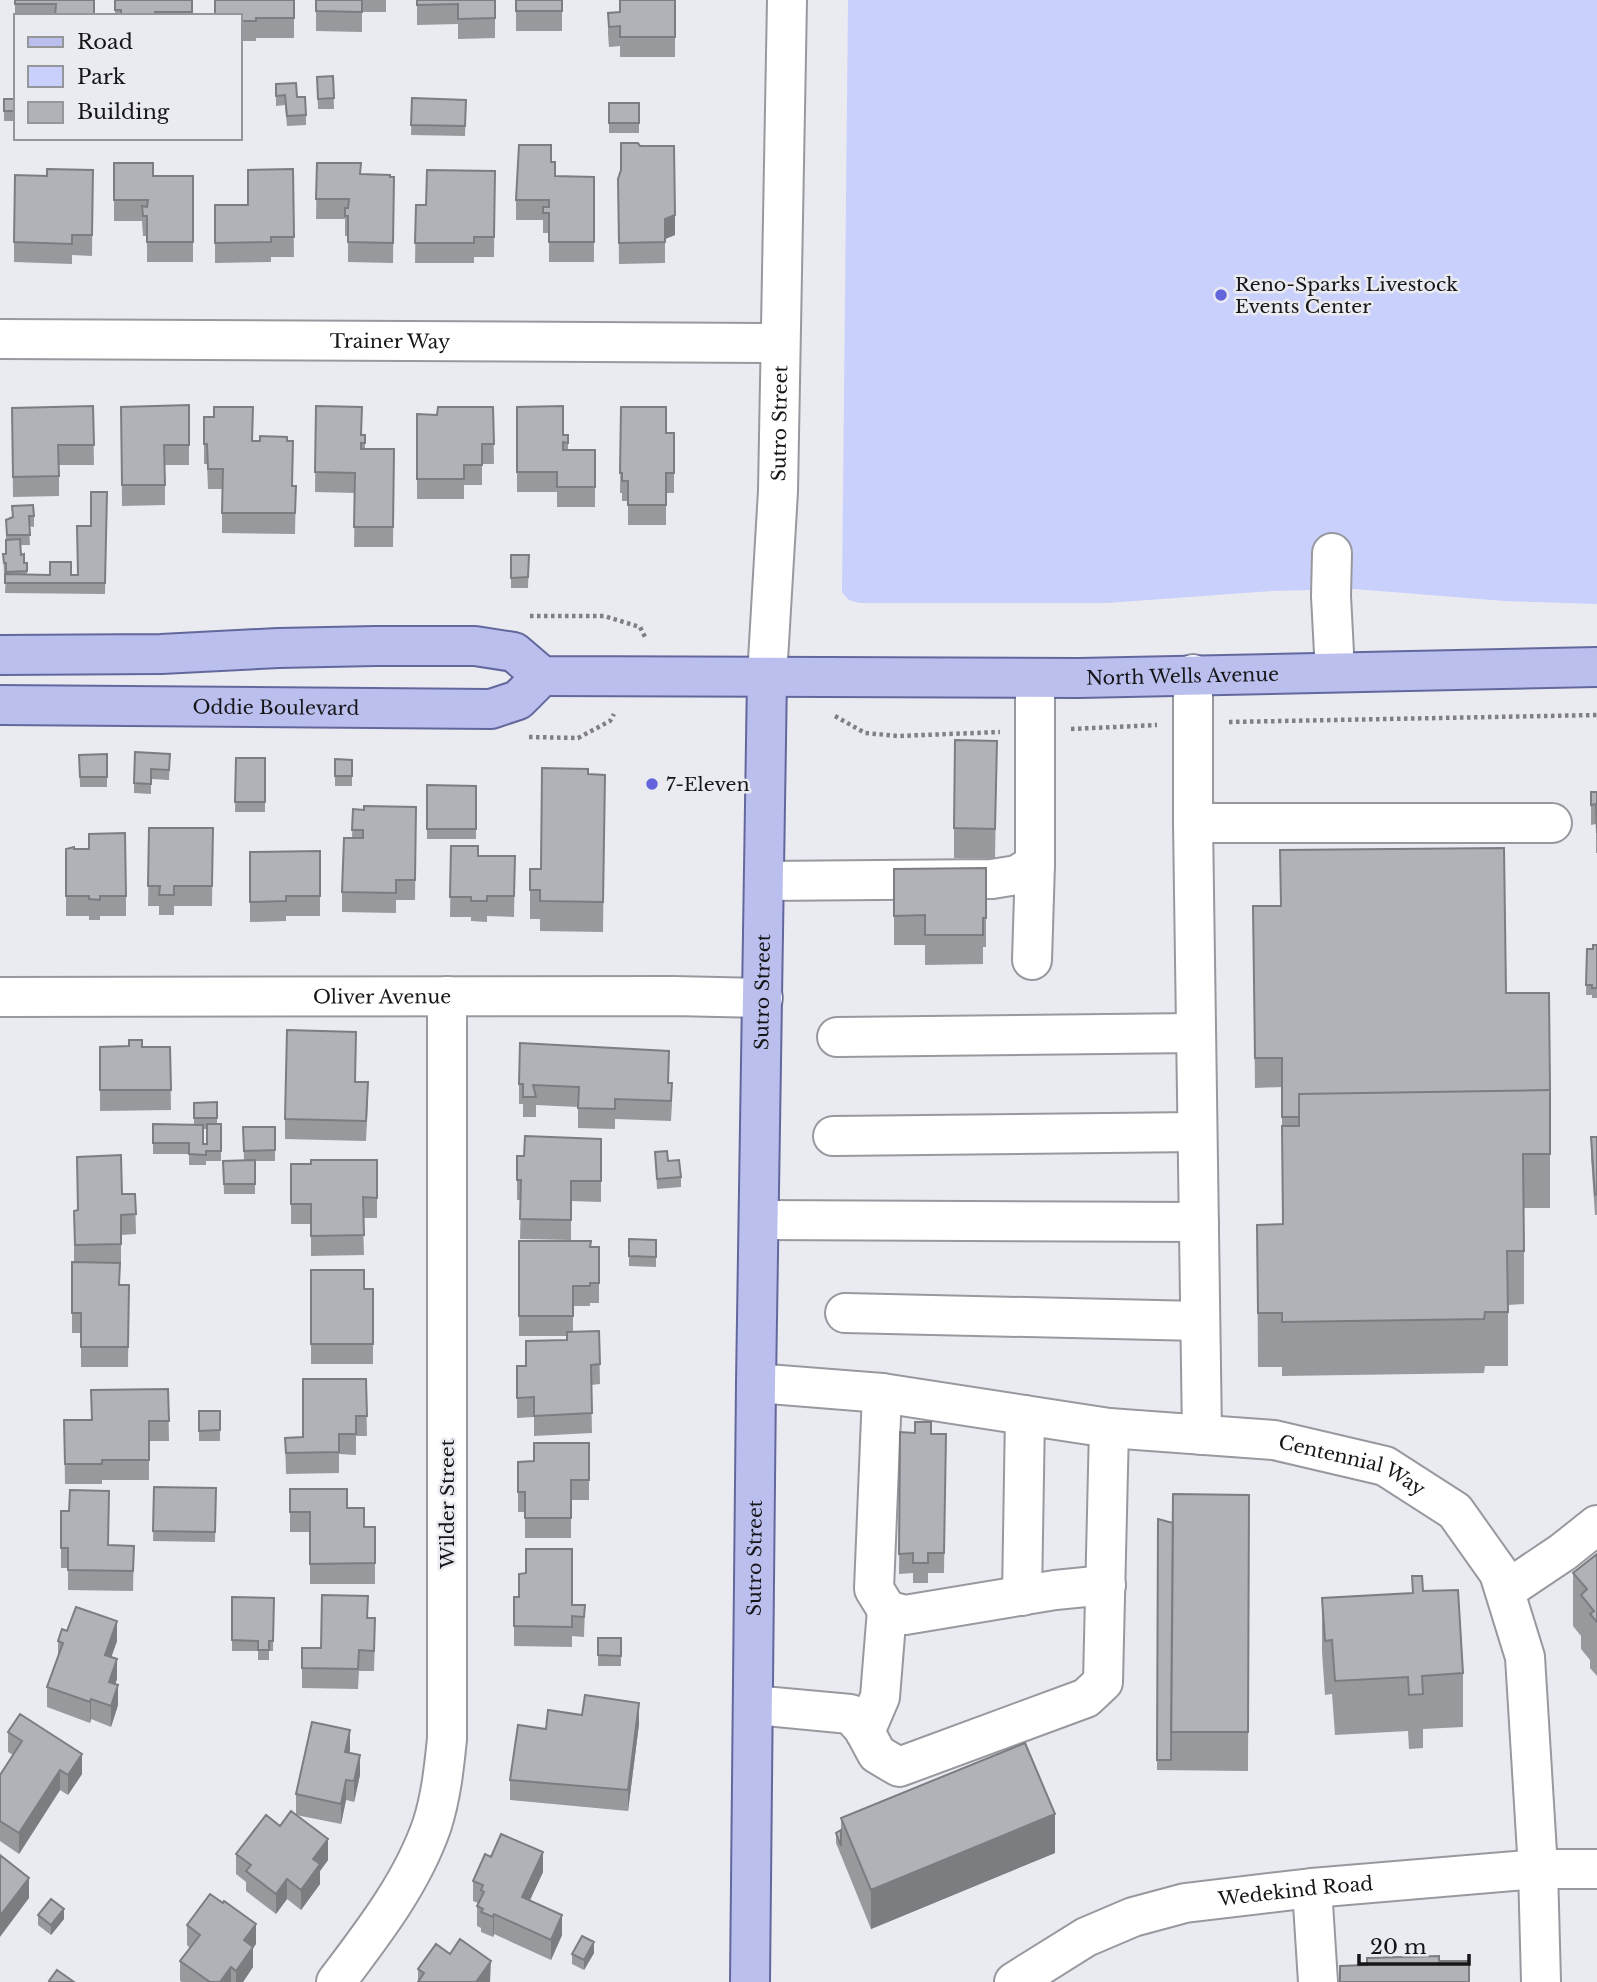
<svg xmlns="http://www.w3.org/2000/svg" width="1597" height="1982" viewBox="0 0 1597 1982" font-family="'Libre Baskerville',serif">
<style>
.green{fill:#cad0fc}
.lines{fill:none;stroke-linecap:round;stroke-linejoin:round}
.minor-casing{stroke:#98999f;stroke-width:42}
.major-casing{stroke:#63689c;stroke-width:42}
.path{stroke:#808084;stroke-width:4.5;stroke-dasharray:3.5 3.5;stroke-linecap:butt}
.minor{stroke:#fff;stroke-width:38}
.major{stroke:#bbbfee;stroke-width:38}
.wall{fill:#98999d;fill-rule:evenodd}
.shaded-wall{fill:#7c7d80}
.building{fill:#b1b2b7;stroke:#7c7d80;stroke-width:2}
.poi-dot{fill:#6464dc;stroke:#eaebf1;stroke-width:2.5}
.labels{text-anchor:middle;stroke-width:5;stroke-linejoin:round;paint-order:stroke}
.poi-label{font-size:19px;fill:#161618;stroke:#eaebf1;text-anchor:start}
.street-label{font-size:19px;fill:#161618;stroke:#eaebf1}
</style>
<rect width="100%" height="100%" fill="#eaebf1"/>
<path class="green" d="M848,0H1597V604L1504,601L1354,589L1272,591L1107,603H859L849,600L842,592Z"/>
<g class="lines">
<g class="minor-casing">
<g id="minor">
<path id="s1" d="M0,339L780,343"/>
<path d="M1332,553L1331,596L1335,672"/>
<path id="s2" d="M767,677L778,491L787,0"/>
<path d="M1193,823V674"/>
<path d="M764,881L992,879L1017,875L1035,864V678"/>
<path d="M1032,960L1035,864"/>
<path id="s3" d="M0,997L673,996L763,998"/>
<path d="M837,1037L1196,1033"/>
<path d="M833,1136L1197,1132"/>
<path d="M760,1220L1199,1222"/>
<path d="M845,1313L1200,1321"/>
<path id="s4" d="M756,1383L882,1393L1109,1428L1274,1440L1385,1466L1455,1511L1499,1573L1525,1657L1538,1869L1541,1982"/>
<path d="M882,1393L874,1589L887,1610L905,1615L1055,1590L1106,1585"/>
<path d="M1202,1435L1193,823H1552"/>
<path d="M1505,1591L1563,1552L1597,1525"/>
<path d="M1022,1596L1025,1415"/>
<path d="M754,1705L850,1714L863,1728L877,1754L899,1767L1086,1698L1103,1682L1109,1428"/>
<path d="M865,1732L880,1697L887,1610"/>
<path d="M1312,1888L1318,1982"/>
<path d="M336,1982C373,1933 412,1883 432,1825C441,1797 444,1768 447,1739V996"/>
<path id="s5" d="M1014,1982L1086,1937L1133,1917L1185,1903L1312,1888L1538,1869H1597"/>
</g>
</g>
<g class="major-casing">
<g id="major">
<path id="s6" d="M0,655L161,654L278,648L376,646H475L514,652L542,676L1079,678L1597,667"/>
<path id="s7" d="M0,705L491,709L518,700L542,676"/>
<path id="s8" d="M750,1982L756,1383L767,677"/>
</g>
</g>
<path class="path" d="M530,616H604L640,627L646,639
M835,716L865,733L898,736L1000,732
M1229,722L1597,715
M1071,729L1157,725
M529,737L578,738L610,721L614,714"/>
<use href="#minor" class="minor"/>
<use href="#major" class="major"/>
</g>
<path class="wall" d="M15,0H94V16H16L15,24Z
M115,0H192V16H115Z
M294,0V38H256V41H240V16Z
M316,0H386V12H362V32L316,31Z
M417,0H495V38L458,39V24L417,25Z
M516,0H562V31H516Z
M675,0V57H620V46L609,47L608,34V13L620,12Z
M333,76L334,109H318L317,77Z
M276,84L297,97L306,115V125L287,126L285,105L276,106Z
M412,98L466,100L465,136L411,135Z
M4,99H16V121H4Z
M609,103H639V133H609Z
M551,162L555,176L594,177V262H549V233H543V220H516V200Z
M114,163L153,176H193V262H147V236H143L142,221H114Z
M317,163L361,174L394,177L393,263L348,262V236H345V219H316Z
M293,169L294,257H271V262L215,263V205H248Z
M93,170L92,256L72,255V264L14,262V242L47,176Z
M495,171L494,257H474V263H415L416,205H426Z
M618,179L675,235L665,239V263L619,264Z
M189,405V465H165V505L122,506L121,407Z
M93,406L94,465H59V496L13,497L12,408Z
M316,406L362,435H365V449H394L393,547H354L355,493L315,492Z
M493,407L494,464H482V485H464V499H417V414L437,415Z
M517,407L563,435H568V450H595V507H557V492H517Z
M621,407L666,433H674V493H666V525H628V501H622V493H620Z
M204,417L252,441L292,486H296L295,534L222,533V489H208L207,464H204Z
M107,492L105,594L5,593L6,573H4L3,554H6V520L12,517V506L34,516V527L29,526L30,545H21V555L24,563H27V575H78L91,526Z
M511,555H529L528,588H511Z
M997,741L995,859L954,858V828Z
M107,754V787H80L79,755Z
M170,754L169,780L151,779V794L134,793V783Z
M236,758H265V812H235Z
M335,759L352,760V786H335Z
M588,774L605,775L603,932L540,931V919H530V869H541Z
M427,785L476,786V839H427Z
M1597,792V853H1596V824L1591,825V805Z
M353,809L364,810L416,827L415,900H396V913L342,912V892L352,838Z
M149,828H213L212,906H174V915H159V906H148Z
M451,846L478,856H515L514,917L487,916V922L471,921V917H450Z
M66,849H74L126,896V916H100V920H89V916H66Z
M320,851V916H286V921L250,922V852Z
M986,868V947H983V964L925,965V945H894V869Z
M1253,906L1506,993L1550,1090V1208H1524V1304L1508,1305V1366H1485L1484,1373L1282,1376V1367H1258L1257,1225L1282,1224V1087L1255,1088Z
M1597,945V998H1592V995H1586L1587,949H1593Z
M100,1047H170L171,1110L100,1111Z
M356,1082L368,1102L366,1141L285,1139V1119Z
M668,1083L672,1103L671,1121L615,1119V1129L578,1128V1107L536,1105V1117H523V1104H519V1084Z
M217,1102V1124H221V1161H206V1165H189V1154H153V1124L194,1125V1103ZM203,1129H207V1144H203Z
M243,1127H275V1161H255V1194H224L223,1161H244Z
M1591,1137H1597V1215H1595L1591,1157Z
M601,1139V1202L571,1201V1240L520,1239L521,1200H517V1156H524Z
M655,1152L668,1161L681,1177V1187L657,1189Z
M77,1157L122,1194H135L136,1234L121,1235V1264H120L119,1285H129L128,1367H81V1333H72V1262L74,1263V1211L78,1210Z
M291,1164L377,1198V1218H363L364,1255L311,1256V1224H291Z
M629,1239L656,1240V1267L629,1266Z
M519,1241L599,1247V1303H590V1306H573V1332L599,1331L600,1384L591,1385L592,1433L534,1436V1417L517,1418V1366H526L567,1340V1336H519Z
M311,1270L364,1289H373V1364H311Z
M366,1379L367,1436H356V1455L339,1454V1473L286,1474L285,1438L303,1437Z
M168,1389L169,1441H149V1480H102V1484H65L64,1420H91Z
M199,1411H220V1441H199Z
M900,1432L946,1434L944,1573H928V1583H913V1573L899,1574Z
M589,1443V1500H571V1538H525V1512H518V1462L534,1461Z
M154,1487L216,1488L215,1542L153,1541Z
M290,1489L364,1527H375V1584H310V1532H290Z
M1249,1495L1248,1771L1157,1770L1158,1519L1173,1523Z
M61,1511L108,1545L134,1546L133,1591L68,1590V1568H61Z
M1597,1554V1676L1590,1668V1660L1581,1649V1636L1573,1626V1573Z
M1412,1576L1423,1591L1463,1673V1727L1423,1729V1748L1409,1749L1408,1731L1335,1735L1332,1694L1325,1695L1322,1652V1598L1412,1593Z
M232,1597L274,1598L273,1651H269V1660H258V1651H232Z
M514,1597L572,1605H585L584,1637L572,1636V1647L514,1646Z
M368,1618L375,1638L374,1671H359L358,1689L302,1688V1648H321Z
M67,1631L117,1641L111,1657L117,1679L115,1684L118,1705L111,1727L91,1719L90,1723L47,1707V1687L58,1658V1641Z
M598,1638H621V1666H598Z
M639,1724L628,1811L510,1800V1780L546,1729Z
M8,1732L82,1774L68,1795L60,1790L19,1854L0,1841V1775L13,1755L8,1752Z
M350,1750L349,1753L360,1775L354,1802L346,1800L341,1824L296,1815V1794Z
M841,1818L1055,1853L871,1929L836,1843V1833L841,1830Z
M280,1826L328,1860L320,1871V1884L301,1910L287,1899L276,1914L246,1891V1882L236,1874V1854Z
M491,1857L543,1872L530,1900L562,1935L551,1960L494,1934L493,1937L481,1932V1928L477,1926V1906L478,1903L473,1901V1881Z
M38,1915L64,1919L51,1935L38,1925Z
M187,1925L256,1944L253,1947V1967L243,1982H182L180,1981V1961L190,1948L187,1945Z
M594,1953L584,1970L572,1964V1954Z
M418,1969L491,1981L418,1982Z"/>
<path class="shaded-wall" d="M675,215V235L665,239V219Z
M117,1621V1641L105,1675V1655Z
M117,1659V1679L109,1702V1682Z
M118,1685V1705L111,1727V1706Z
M91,1699V1719L90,1723V1702Z
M639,1703V1724L628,1811V1790Z
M350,1730V1750L345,1772V1752Z
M82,1754V1774L68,1795V1775Z
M360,1755V1775L354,1802V1781Z
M60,1770V1790L19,1854V1833Z
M346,1780V1800L341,1824V1804Z
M1055,1814V1853L871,1929V1890Z
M328,1839V1860L320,1871V1884L301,1910V1890L313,1859Z
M543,1852V1872L522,1917V1897Z
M29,1878V1898L0,1937V1916Z
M287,1879V1899L276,1914V1894Z
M64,1909V1919L51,1935V1925Z
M494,1914V1934L493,1937V1917Z
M562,1915V1935L551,1960V1940Z
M256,1924V1944L244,1960V1940Z
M594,1942V1953L584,1970V1960Z
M253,1947V1967L243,1982H236V1971Z
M491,1961L490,1982H476Z
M231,1967V1982H220Z"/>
<path class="building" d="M15,0H94V16H55L56,4H15Z
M115,0H192V12H155V16H121V10H115Z
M215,0H294V18H256V21H240V16H215Z
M316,0H362V12L316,11Z
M417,0H495V18L458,19V4L417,5Z
M516,0H562V11H516Z
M620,0H675V37H620V26L609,27L608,13L620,12Z
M333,76L334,98L318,99L317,77Z
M296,83L297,97H305L306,115L287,116L285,95L276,96V84Z
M412,98L466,100L465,126L411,125Z
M4,99H16V111H4Z
M609,103H639V123H609Z
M621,143H638L640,146H674L675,215L665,219V242L619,243L618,179L621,170Z
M519,145H551V162H555V176L594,177V242H549V213H543V207H549V200H516Z
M114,163H153V176H193V242H147V216H143L142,206L147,207L148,200H114Z
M317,163H361L360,174L390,175V177H394L393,243L348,242V216H345V208H348L349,199H316Z
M47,169L93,170L92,235H72V244L14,242L15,175L47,176Z
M293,169L294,237H271V242L215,243V205H248V170Z
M427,170L495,171L494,237H474V243H415L416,205H426Z
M189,405V445H164L165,485H122L121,407Z
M93,406L94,445H58L59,476L13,477L12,408Z
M316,406L362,407L361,435H365V443H361V449H394L393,527H354L355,473L315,472Z
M563,406V435H568V443L563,442V450H595V487H557V472H517V407Z
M214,407H253L252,441H260V436L287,437V441H293L292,486H296L295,513H222L223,469H208L207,444H204V417H214Z
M438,407H493L494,444H482V465H464V479H417V414L437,415Z
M621,407H666V433H674V473H666V505H628V481H622V473H620Z
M91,492H107L105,583H5V574L50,575V562H71V575H78L77,526H91Z
M33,505L34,516H29L30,535H7L6,520L13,517L12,506Z
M20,539L21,555L24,554V563H27V571L6,572V563H4L3,554H6V540Z
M511,555H529L528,577L511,578Z
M955,740L997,741L995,829L954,828Z
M135,752L170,754L169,770L151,769V784L134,783Z
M107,754V777H80L79,755Z
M236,758H265V802H235Z
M335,759L352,760V776H335Z
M542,768L588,769V774L605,775L603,902L540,901V890H530V869H541Z
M427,785L476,786V829H427Z
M1591,792H1597V833L1596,804L1591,805Z
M364,806L416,807L415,880H396V893L342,892L344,838H363V830H352L353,809L364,810Z
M149,828H213L212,886H174V895H159L160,886H148Z
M125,833L126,896H100V900L89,899V896H66V849L74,847V849H89V834Z
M451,846H478V856H515L514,896H487V901H471V897H450Z
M1504,848L1506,993H1549L1550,1090L1299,1094V1117H1282V1058H1255L1253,906H1281L1280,850Z
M320,851V896H286V901L250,902V852Z
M986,868V918H983V935H925V915L894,916V869Z
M1593,945H1597V988H1592V985H1586L1587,949H1593Z
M287,1030L356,1032L355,1082H368L366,1121L285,1119Z
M129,1040H142V1047H170L171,1090H100V1047L129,1046Z
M520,1043L669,1051L668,1083H672L671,1101L615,1099V1109L578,1108L579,1087L533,1085L536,1097H523V1084H519Z
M1550,1090V1154H1523L1524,1251H1507L1508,1312H1485L1484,1319L1282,1322V1313H1258L1257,1225L1283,1224L1282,1126H1299V1094Z
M217,1102V1118H194V1103Z
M153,1124L203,1125V1144H207V1124H221V1151H206V1155L189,1154V1143H153Z
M243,1127H275V1150L244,1151Z
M525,1136L601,1139V1181H571V1220L520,1219L521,1180H517V1156H524Z
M1591,1137H1597V1194L1595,1195Z
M667,1151L668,1161L679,1160L681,1177L657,1179L655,1152Z
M121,1155L122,1194H135L136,1214L121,1215V1244L75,1245L74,1211L78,1210L77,1157Z
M255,1160V1184H224L223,1161Z
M311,1160H377V1198L363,1197L364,1235L311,1236V1204H291V1164H311Z
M629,1239L656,1240V1257L629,1256Z
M519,1241H591L590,1247H599V1283H590V1286H573V1316H519Z
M72,1262L120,1263L119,1285H129L128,1347H81V1313H72Z
M311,1270H364V1289H373V1344H311Z
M599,1331L600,1364L591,1365L592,1413L534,1416V1397L517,1398V1366H526V1341L567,1340V1332Z
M303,1379H366L367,1416H356V1434H339V1452L286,1453L285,1438L303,1437Z
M168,1389L169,1421H149V1460H102V1464H65L64,1420H92L91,1390Z
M199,1411H220V1430L199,1431Z
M915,1422H931V1434H946L944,1553H928V1563H913V1553L899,1554L900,1432L915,1433Z
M534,1443H589V1480H571V1518H525V1492H518V1462L534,1461Z
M154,1487L216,1488L215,1532L153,1531Z
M290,1489H347V1508H364V1527H375V1563L310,1564V1512H290Z
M70,1490L109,1491L108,1545L134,1546L133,1571L68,1570V1548H61V1511H69Z
M1173,1494L1249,1495L1248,1732H1171Z
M1158,1519L1173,1523L1171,1760H1157Z
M526,1549H572V1605H585L584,1617L572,1616V1627L514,1626V1597H519V1574L526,1573Z
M1597,1554V1622L1590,1614L1594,1611L1581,1595L1587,1589L1573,1573Z
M1412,1576H1422L1423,1591L1458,1590L1463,1673L1422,1676L1423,1694L1409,1695L1408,1677L1335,1681L1332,1640L1325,1641L1322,1598L1413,1593Z
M322,1595L368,1596L367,1618H375L374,1651L359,1650L358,1669L302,1668V1648H321Z
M232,1597L274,1598L273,1641H269V1650H258V1641L232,1640Z
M76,1607L117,1621L105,1655L117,1659L109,1682L118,1685L111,1706L91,1699L90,1702L47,1687L63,1643L58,1641L62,1629L67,1631Z
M598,1638H621V1656L598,1655Z
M585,1695L639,1703L628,1790L510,1780L518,1725L546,1729L548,1710L582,1715Z
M20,1714L82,1754L68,1775L60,1770L19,1833L0,1821V1775L22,1741L8,1732Z
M312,1722L350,1730L345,1752L360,1755L354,1781L346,1780L341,1804L296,1794Z
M1025,1743L1055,1814L871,1890L841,1818Z
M291,1811L328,1839L313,1859L320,1864L301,1890L287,1879L276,1894L246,1871L251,1865L236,1854L266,1815L280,1826Z
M841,1830V1846L836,1833Z
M501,1834L543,1852L522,1897L562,1915L551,1940L494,1914L493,1917L481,1912L483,1909L477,1906L484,1892L481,1890L483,1885L473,1881L485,1854L491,1857Z
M0,1855L29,1878L0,1916Z
M210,1894L223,1903L224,1901L256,1924L244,1940L253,1947L236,1971L231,1967L220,1982H210L180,1961L200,1935L187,1925Z
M51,1899L64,1909L51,1925L38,1915Z
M582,1936L594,1942L584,1960L572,1954Z
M460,1939L491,1961L476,1982H418L424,1973L418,1969L436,1944L450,1954Z
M1439,1956V1961H1469V1982H1340V1966L1367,1965V1958Z
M57,1970L74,1982H50L49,1981Z"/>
<g class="poi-dot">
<circle cx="1221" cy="295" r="7"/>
<circle cx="652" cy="784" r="7"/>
</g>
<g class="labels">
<g class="poi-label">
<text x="1235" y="291">Reno-Sparks Livestock<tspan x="1235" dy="22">Events Center</tspan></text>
<text x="666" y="791">7-Eleven</text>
</g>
<g class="street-label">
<text dy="7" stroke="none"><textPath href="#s1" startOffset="390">Trainer Way</textPath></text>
<text dy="7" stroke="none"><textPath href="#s2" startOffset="254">Sutro Street</textPath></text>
<text dy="7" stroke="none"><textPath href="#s6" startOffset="1192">North Wells Avenue</textPath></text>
<text dy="7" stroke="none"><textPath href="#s7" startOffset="276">Oddie Boulevard</textPath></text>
<text dy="7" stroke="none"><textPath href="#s8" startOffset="990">Sutro Street</textPath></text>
<text dy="7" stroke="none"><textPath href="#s3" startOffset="382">Oliver Avenue</textPath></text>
<text dy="7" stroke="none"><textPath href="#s4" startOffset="604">Centennial Way</textPath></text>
<text transform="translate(447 1504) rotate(-90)" y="7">Wilder Street</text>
<text dy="7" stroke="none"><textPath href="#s8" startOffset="424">Sutro Street</textPath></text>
<text dy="7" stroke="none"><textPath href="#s5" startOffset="301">Wedekind Road</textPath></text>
</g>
</g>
<rect x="14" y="14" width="228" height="126" fill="#eaebf1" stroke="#95969a" stroke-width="2"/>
<rect x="28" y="37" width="35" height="10" fill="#bbbfee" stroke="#95969a" stroke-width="2"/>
<text x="77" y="49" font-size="21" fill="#161618">Road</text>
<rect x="28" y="66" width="35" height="21" fill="#cad0fc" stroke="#95969a" stroke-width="2"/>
<text x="77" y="84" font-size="21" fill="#161618">Park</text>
<rect x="28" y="102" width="35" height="21" fill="#b1b2b7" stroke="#95969a" stroke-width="2"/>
<text x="77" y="119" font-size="21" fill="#161618">Building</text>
<path d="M1359 1954v10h110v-10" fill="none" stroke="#161618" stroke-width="3.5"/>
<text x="1370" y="1954" font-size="21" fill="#161618" stroke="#eaebf1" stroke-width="5" paint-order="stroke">20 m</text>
</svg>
